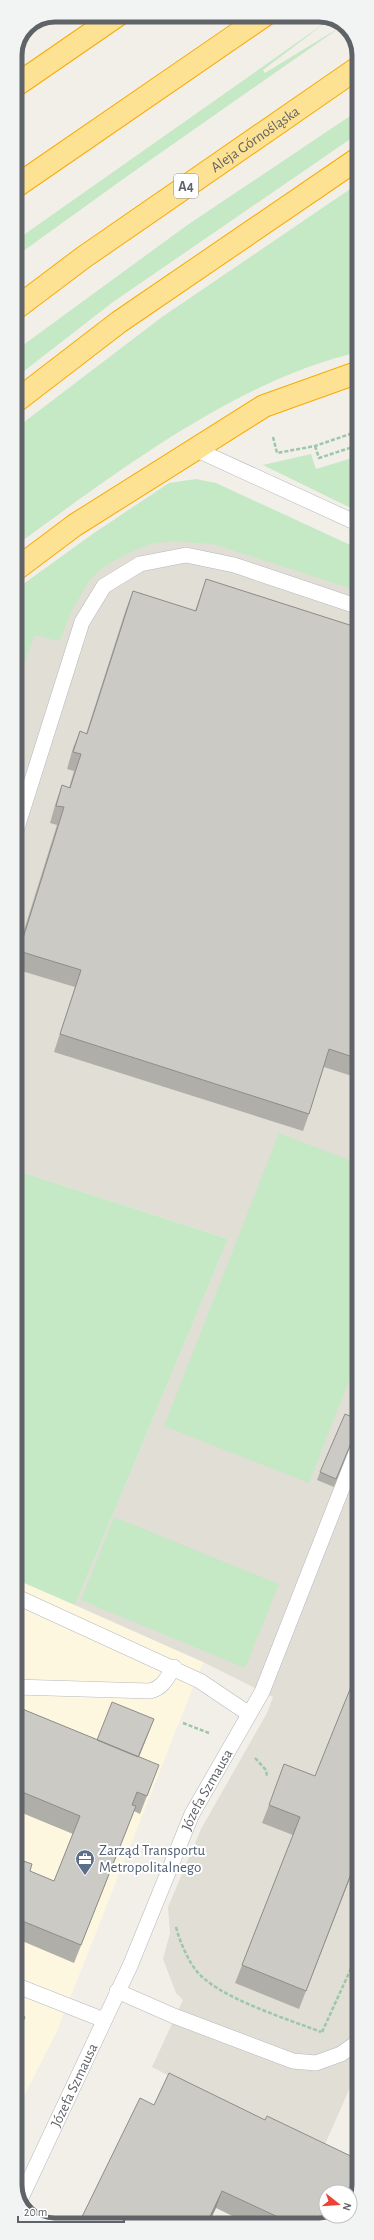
<svg xmlns="http://www.w3.org/2000/svg" width="374" height="2240" viewBox="0 0 374 2240" font-family="'Alegreya Sans',sans-serif">
<style>
.commercial{fill:#fef7e0}
.education{fill:#e1ded6}
.green{fill:#c5e8c5}
.lines{fill:none;stroke-linecap:round;stroke-linejoin:round}
.service-casing{stroke:#b5b8bc;stroke-width:16}
.motorway-casing{stroke:#f9ab00;stroke-width:24}
.path{stroke:#9cc7a9;stroke-width:2.5;stroke-dasharray:4 2;stroke-linecap:butt}
.service{stroke:#fff;stroke-width:15}
.motorway{stroke:#fde293;stroke-width:22}
.wall{fill:#afaea9}
.shaded-wall{fill:#8f8d8a}
.building{fill:#cccac5;stroke:#8f8d8a}
.labels{text-anchor:middle;stroke-width:4;stroke-linejoin:round;paint-order:stroke}
.shield{fill:#fff;stroke:#8f9295;stroke-width:1}
.shield-label{font-size:14px;font-weight:bold;fill:#5f6368}
.street-label{font-size:15px;fill:#5f6368;stroke:#fff}
.service-label{font-size:15px;fill:#4e5e75;stroke:#fff;text-anchor:start}
.rim{fill:none;stroke:#5f6368;stroke-width:5}
</style>
<rect width="100%" height="100%" fill="#f1efe8"/>
<path class="commercial" d="M15,1579L203,1662L57,2031L15,2114Z"/>
<path class="education" d="M171,514L359,574V2067L322,2151L235,2110L152,2067L183,2000L176,1993L163,1959L170,1933L168,1907L201,1829L267,1713L273,1697L203,1662L75,1605L228,1239L15,1170V645L88,564Z"/>
<path class="green" d="M55,15H59L20,42L27,27Z
M329,20L263,70L265,73L342,26L126,177L15,257V241Z
M359,110V133L113,302L15,378V351L186,226Z
M359,183V352C236,380 116,473 15,546V429L162,317Z
M311,454L316,469L359,456V512L263,465Z
M196,479L216,483L359,549V591L213,544L171,541L151,544L128,553L102,568L89,581L72,610L61,638L58,641L34,635L15,694V590L94,533L169,483Z
M279,1133L359,1164V1355L309,1483L164,1426Z
M15,1170L228,1239L75,1605L15,1579Z
M114,1517L279,1584L245,1668L81,1600Z"/>
<g class="lines">
<g class="service-casing">
<g id="service">
<path d="M195,449L359,524"/>
<path d="M15,834L82,622L104,586L140,564L186,555L234,565L359,607"/>
<path d="M15,1596L200,1681L249,1714"/>
<path d="M15,1687L150,1691C163,1688 167,1678 174,1667"/>
<path d="M15,1985L104,2020"/>
<path d="M117,1991L174,2016L293,2061L316,2063L341,2054L359,2041"/>
<path id="s1" d="M20,2200L130,1966L192,1814L262,1692L359,1445"/>
</g>
</g>
<g class="motorway-casing">
<g id="motorway">
<path d="M15,86L118,15"/>
<path d="M15,187L265,15"/>
<path id="s2" d="M15,309L84,257L359,67"/>
<path d="M15,402L119,322L359,158"/>
<path d="M15,570L75,525L264,406L359,372"/>
</g>
</g>
<path class="path" d="M273,437L277,453L315,446L359,431
M315,446L319,458L359,445
M183,1723L209,1733
M255,1758L266,1770L267,1776
M176,1927C180,1942 186,1956 195,1969C215,1997 288,2019 321,2032
M322,2032L359,1951"/>
<use href="#service" class="service"/>
<use href="#motorway" class="motorway"/>
</g>
<path class="wall" d="M206,579L359,628V1066L355,1077L324,1067L309,1114L303,1131L54,1052L75,987L15,969V959L57,825L50,823L56,802L62,785L69,788L74,771L67,769L73,748L80,731L86,734L126,609L133,591L195,611Z
M359,1425L334,1487L317,1480L320,1472Z
M359,1667V1861L357,1860L299,2009L235,1983L293,1835L262,1823L269,1805L315,1776Z
M15,1706L97,1740L154,1719L139,1757L152,1783L140,1814L134,1811L74,1963L15,1938V1858L30,1871L54,1881L73,1834L15,1810Z
M140,2098L324,2225H251L216,2208Z"/>
<path class="shaded-wall" d="M154,1719L149,1732L132,1774L137,1761Z
M136,1806L129,1824L74,1963L81,1945Z
M359,1853L357,1860L299,2009L306,1991Z
M25,2017L19,2033L15,2041V2037Z
M222,2191L216,2208L208,2225H206Z"/>
<path class="building" d="M206,579L359,628V1059L329,1049L309,1114L60,1034L81,970L19,951L64,807L56,806L62,785L70,788L81,754L73,752L80,731L87,734L133,591L196,611Z
M345,1414L359,1420V1424L336,1479L320,1472Z
M359,1667V1853L306,1991L242,1965L300,1817L269,1805L284,1764L315,1776Z
M112,1702L154,1719L138,1757L97,1740Z
M15,1706L159,1765L147,1796L137,1792L132,1805L136,1806L81,1945L15,1918V1858L32,1864L30,1871L54,1881L80,1816L15,1789Z
M15,2013L25,2017L15,2037Z
M169,2073L265,2120L267,2116L359,2160V2185L350,2209V2192H326V2216H340L324,2225H290L291,2223L222,2191L206,2225H78L140,2098L154,2105Z"/>
<defs>
<g id="office-pin" transform="scale(1)"><path d="M0 17L-7.5 6A9.5 9.5 0 1 1 7.5 6Z" fill="#5c6f8a" stroke="#fff"/><path d="M-6-3h4V-5.5h4V-3h4V5H-6ZM-1-4.5V-3h2v-1.5ZM-6 0V1H6V0Z" fill="#fff"/></g>
</defs>
<g fill-rule="evenodd">
<use href="#office-pin" x="85" y="1859"/>
</g>
<g class="labels">
<rect class="shield" x="174" y="174" width="24" height="24" rx="3"/>
<g class="shield-label">
<text x="186" y="191">A4</text>
</g>
<g class="street-label">
<text dy="5" stroke="none"><textPath href="#s2" startOffset="294">Aleja Górnośląska</textPath></text>
<text dy="5" stroke="none"><textPath href="#s1" startOffset="451">Józefa Szmausa</textPath></text>
<text dy="5" stroke="none"><textPath href="#s1" startOffset="127">Józefa Szmausa</textPath></text>
</g>
<g class="service-label">
<text x="99" y="1855">Zarząd Transportu<tspan x="99" dy="17">Metropolitalnego</tspan></text>
</g>
</g>
<path d="M0 0H374V2240H0ZM55 22H319A33 33 0 0 1 352 55V2185A33 33 0 0 1 319 2218H55A33 33 0 0 1 22 2185V55A33 33 0 0 1 55 22Z" fill="#f2f3f3" fill-rule="evenodd"/>
<path class="rim" d="M55 22H319A33 33 0 0 1 352 55V2185A33 33 0 0 1 319 2218H55A33 33 0 0 1 22 2185V55A33 33 0 0 1 55 22Z"/>
<g transform="translate(338 2204) rotate(107)"><circle r="19" fill="#ffffff" stroke="#bfc1c3"/>
<path d="M0-3L7 15L0 10L-7 15Z" fill="#ea4335"/>
<text y="-6" font-size="11" font-weight="bold" text-anchor="middle" fill="#5f6368">N</text>
</g>
<path d="M18 2216v6h106v-6" fill="none" stroke="#5f6368" stroke-width="2"/>
<text x="24" y="2216" font-size="12" fill="#5f6368" stroke="#ffffff" stroke-width="3" paint-order="stroke">20 m</text>
</svg>
